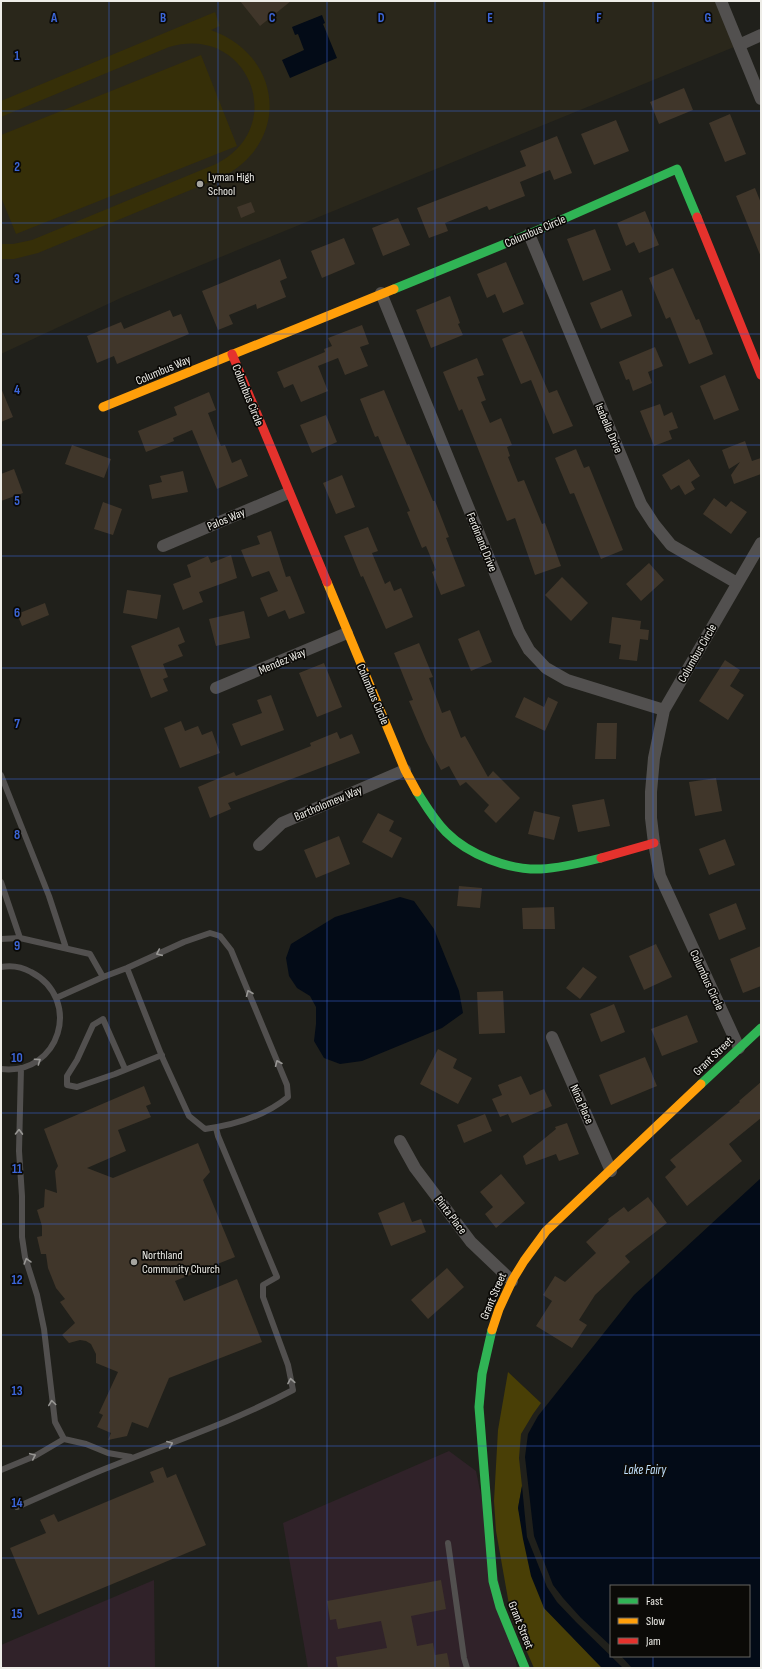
<svg xmlns="http://www.w3.org/2000/svg" width="762" height="1669" viewBox="0 0 762 1669" font-family="'Sofia Sans Condensed',sans-serif">
<style>
.commercial{fill:#302229}
.built{fill:#2a271b}
.green{fill:#362f08}
.forest{fill:#493f06}
.water{fill:#030b17}
.building{fill:#40362a}
.lines{fill:none;stroke-linecap:round;stroke-linejoin:round}
.lane{stroke:#52504f;stroke-width:6}
.street{stroke:#52504f;stroke-width:12}
.fast{stroke:#30b455;stroke-width:9}
.slow{stroke:#ff9f0a;stroke-width:9}
.jam{stroke:#e5322d;stroke-width:9}
.oneway{stroke:#989794}
.grid{fill:none;stroke:#3c66da;stroke-width:1;stroke-opacity:0.55}
.poi-dot{fill:#a6a5a0;stroke:#0b0a07;stroke-width:1.5}
.labels{text-anchor:middle;stroke-width:3.5;stroke-linejoin:round;paint-order:stroke}
.poi-label{font-size:12px;fill:#eeede8;stroke:#0b0a07;text-anchor:start}
.street-label{font-size:12px;fill:#eeede8;stroke:#0b0a07}
.water-label{font-size:13px;font-style:italic;fill:#c0e0fc;stroke:#0b0a07}
.grid-label{font-size:13px;text-anchor:middle;font-weight:bold;fill:#3c66da;stroke:#0b0a07;stroke-width:3.5;stroke-linejoin:round;paint-order:stroke}
</style>
<rect width="100%" height="100%" fill="#20201b"/>
<path class="commercial" d="M449,1451L476,1471L517,1668H308L283,1523Z
M154,1580L155,1668H1V1645Z"/>
<path class="built" d="M1,1H721L739,45L123,297L1,354Z"/>
<path class="green" d="M215,12L220,26L211,30C283,56 291,142 222,177L38,253L14,259H1V244H13L32,240L216,164C290,127 248,23 169,47L1,117V101Z
M201,55L237,146L16,234L1,197V135Z"/>
<path class="forest" d="M508,1372L541,1403L533,1414L521,1434L519,1458L522,1486L518,1508L544,1608L602,1668H534L511,1616L496,1531L494,1501L498,1430Z"/>
<path class="water" d="M322,15L325,23L323,24L337,58L290,78L282,60L304,50L298,34L295,35L292,27Z
M400,897L414,901L434,929L459,991L463,1013L442,1028L362,1061L340,1064L324,1058L314,1041L316,1024V1007L310,996L297,988L289,976L286,958L291,944L335,917Z
M761,1178V1668H632L621,1656H749V1586H611V1646L581,1618L563,1598L553,1585L534,1536L525,1457L528,1434L538,1416L634,1295Z
M522,1486L527,1537L547,1587L557,1602L576,1622L623,1668H602L544,1608L531,1576L523,1539L518,1508Z"/>
<path class="building" d="M240,1H291L260,26Z
M684,88L693,110L659,124L650,102Z
M730,114L746,154L725,162L709,123Z
M616,120L629,151L594,165L581,134Z
M557,136L572,173L554,180L550,170L520,182L525,196L489,210L487,206L445,223L448,231L429,238L417,208L526,166L520,151Z
M755,188L761,203V257L736,196Z
M251,202L255,212L241,218L237,207Z
M645,211L659,245L639,253L634,242L626,246L617,223Z
M398,218L410,245L383,256L372,228Z
M595,229L611,270L583,281L567,239Z
M344,238L355,264L322,278L311,251Z
M280,259L287,278L280,281L286,297L257,309L256,304L229,315L233,324L218,330L202,291Z
M506,262L524,304L503,313L495,294L487,298L477,274Z
M673,268L696,320L699,319L713,354L689,364L670,317L666,319L649,278Z
M622,290L632,316L601,329L590,303Z
M450,296L460,323L458,324L463,335L431,348L416,310Z
M170,310L173,317L181,314L189,334L117,364L114,356L97,363L87,336L121,322L124,329Z
M362,325L369,344L360,347L368,366L345,375L338,358L318,366L328,391L301,402L293,384L284,388L277,372L325,352L324,349L332,346L328,338Z
M522,331L549,393L557,390L573,426L553,434L531,380L521,384L502,339Z
M655,347L663,366L648,372L652,383L633,391L629,379L626,380L619,362Z
M477,358L484,375L477,377L486,400L481,402L490,423L501,418L512,445L507,447L510,456L508,457L518,482L524,480L542,524L545,523L561,566L535,575L515,518L507,521L462,409L459,411L443,372Z
M725,375L739,410L714,420L700,386Z
M1,388L13,417L1,422Z
M384,390L407,445L409,444L433,501H435L449,537L446,538L465,586L441,595L432,572L436,570L426,546L422,548L407,512L410,511L378,436L375,437L360,399Z
M209,392L216,410L208,413L221,446L225,445L232,463L241,459L248,476L217,489L192,430L173,438L174,441L146,452L138,431L177,415L174,407Z
M660,404L664,416L672,412L678,428L669,431L672,439L654,446L640,411Z
M326,415L337,442L312,453L300,425Z
M745,441L752,461L761,458V474L734,484L731,475L740,462L729,469L722,450Z
M72,445L111,459L104,478L65,464Z
M576,449L584,468L589,466L623,550L601,559L574,493L570,494L555,458Z
M689,459L700,476L691,482L695,489L685,495L679,485L671,490L662,475Z
M14,469L23,493L1,501V474Z
M183,471L188,492L152,499L149,485L162,482L160,476Z
M342,475L355,507L336,514L323,483Z
M714,498L726,507L731,501L747,512L731,534L703,514Z
M103,502L122,509L113,535L94,529Z
M368,527L378,551L372,553L385,584L390,581L394,591L401,588L413,617L386,629L363,576L361,577L344,536Z
M271,531L286,577L290,576L305,613L289,619L285,610L268,617L260,598L278,591L269,571L252,577L241,550L260,544L257,536Z
M231,555L237,578L199,592L203,602L183,610L173,584L191,577L187,565L208,556L211,563Z
M649,563L664,580L641,601L626,584Z
M562,577L588,603L571,621L545,595Z
M127,590L161,595L157,619L123,613Z
M45,603L49,615L22,626L17,614Z
M244,611L250,638L216,646L209,619Z
M612,617L641,621L640,629L649,630L648,640L640,639L637,661L619,659L621,645L609,643Z
M179,627L185,642L178,645L183,656L163,664L168,677L163,679L168,691L151,698L131,646Z
M479,630L492,662L471,671L458,639Z
M419,643L433,677L429,678L442,713L450,710L461,738L465,736L488,777L493,771L520,798L496,823L484,811L489,805L466,782L460,786L449,766L441,770L426,741L409,701L413,700L394,653Z
M725,660L740,670L730,686L744,695L728,720L699,701Z
M324,663L342,707L317,717L299,673Z
M271,695L284,730L241,746L232,724L262,713L257,700Z
M524,697L544,707L548,697L558,702L545,731L515,717Z
M181,721L185,731L198,726L202,735L212,731L220,753L180,768L164,728Z
M597,723H617L616,759H595Z
M337,732L340,739L352,734L360,753L228,803L231,809L210,818L198,787L234,772L236,776L311,746L310,743Z
M716,778L722,811L695,816L689,782Z
M604,799L610,826L578,832L572,805Z
M534,811L560,817L554,840L528,834Z
M378,813L394,821L389,831L402,838L392,858L362,842Z
M339,836L350,864L316,878L304,850Z
M725,839L735,865L709,875L699,849Z
M459,886L482,888L480,908L457,906Z
M736,903L746,929L719,940L709,914Z
M554,907L555,929H523L522,908Z
M656,944L672,977L644,990L629,956Z
M761,946V986L743,993L730,959Z
M583,967L597,977L580,999L566,988Z
M503,991L505,1033L479,1034L477,992Z
M614,1004L625,1032L601,1042L590,1014Z
M687,1015L698,1042L662,1056L651,1029Z
M438,1049L457,1059L453,1068L472,1078L458,1104L420,1084Z
M645,1057L657,1086L611,1105L599,1075Z
M521,1076L530,1095L544,1089L552,1106L512,1123L508,1114L500,1117L492,1099L502,1095L498,1085Z
M761,1082V1118L729,1144L742,1161L687,1206L665,1177L676,1167L670,1160L740,1102L739,1101Z
M144,1086L151,1104L146,1106L151,1117L118,1130L126,1151L87,1168L113,1178L198,1143L210,1172L203,1180L235,1257L175,1281L184,1301L237,1279L262,1342L169,1378L148,1428L132,1422L127,1436L108,1440L111,1433L97,1427L103,1415L99,1413L118,1372L96,1363V1354L91,1344L86,1341L80,1340L69,1343L62,1335L75,1323L60,1302L65,1299L56,1288L48,1268L46,1254H41L37,1237L42,1236V1226L37,1210L44,1207L45,1189L57,1193L55,1171L58,1166L44,1129Z
M485,1114L492,1131L464,1143L457,1125Z
M567,1123L579,1154L559,1161L556,1154L526,1165L523,1156L556,1129L555,1127Z
M501,1174L525,1203L496,1228L485,1214L493,1207L480,1192Z
M648,1197L667,1223L625,1256L630,1262L595,1295L579,1320L587,1325L572,1348L536,1326L552,1301L543,1295L555,1276L565,1282L596,1253L586,1242L609,1221L608,1219L624,1207L628,1212Z
M404,1202L412,1222L421,1219L426,1232L391,1246L378,1213Z
M447,1268L464,1287L428,1319L411,1300Z
M163,1467L167,1478L176,1474L206,1545L38,1615L10,1548L46,1533L40,1520L54,1514L58,1522L154,1482L150,1472Z
M441,1580L446,1609L411,1616L417,1646L433,1643L435,1655L447,1653L450,1668H338L336,1657L387,1648L381,1621L338,1629L336,1619L330,1620L327,1601Z"/>
<g class="lines">
<path class="lane" d="M1,775L49,896L66,948
M1,882L20,938
M1,939L20,938L90,954L103,977L56,998
M1,967C11,965 22,967 31,972C83,999 60,1076 1,1069
M103,977L127,968L184,942L210,933L220,936L231,950L287,1085L288,1097C265,1116 234,1125 205,1129L189,1116L163,1059L127,968
M21,1068L19,1151L22,1196V1237L25,1257L37,1295L44,1329L55,1422L64,1439
M125,1069L103,1019L93,1025L77,1060L67,1076V1085L77,1087L115,1074L162,1055
M1,1470L35,1456L64,1439L86,1444L108,1453L131,1457
M17,1507C47,1494 77,1480 107,1468C169,1443 233,1422 293,1390L288,1365L263,1297V1285L277,1277L218,1136L216,1128
M448,1543L464,1658L467,1668"/>
<path class="street" d="M721,1L761,99
M739,45L761,35
M529,234L641,504L654,524L671,545L737,583
M381,293L519,632L529,650L546,668L567,680L664,710
M163,546L288,493
M216,688L347,633
M259,845L282,823L405,770
M552,1037L611,1171
M739,1048L660,876L654,843L651,818V792L654,758L664,710L761,543
M400,1141L415,1168L471,1242L512,1281"/>
<path class="fast" d="M394,289L529,234L677,169L697,217
M417,792C426,806 434,820 446,832C469,855 508,870 541,869C561,868 581,863 601,858
M701,1084L761,1028
M492,1330L482,1374L479,1407L493,1581L500,1607L525,1668"/>
<path class="slow" d="M103,407L394,289
M327,582L405,770L417,792
M492,1330L499,1309L513,1279L524,1261L546,1231L701,1084"/>
<path class="jam" d="M697,217L761,375
M232,354L327,582
M601,858L654,843"/>
</g>
<defs><path id="oneway-chevron" d="M-2-3.5L2.5 0L-2 3.5" fill="none" stroke-width="1.6" stroke-linecap="round" stroke-linejoin="round"/></defs>
<g class="oneway">
<use href="#oneway-chevron" transform="translate(159 953) rotate(156)"/>
<use href="#oneway-chevron" transform="translate(249 993) rotate(-112)"/>
<use href="#oneway-chevron" transform="translate(38 1061) rotate(-34)"/>
<use href="#oneway-chevron" transform="translate(278 1063) rotate(-113)"/>
<use href="#oneway-chevron" transform="translate(19 1132) rotate(-89)"/>
<use href="#oneway-chevron" transform="translate(27 1261) rotate(-106)"/>
<use href="#oneway-chevron" transform="translate(291 1381) rotate(-100)"/>
<use href="#oneway-chevron" transform="translate(52 1403) rotate(-98)"/>
<use href="#oneway-chevron" transform="translate(170 1444) rotate(-22)"/>
<use href="#oneway-chevron" transform="translate(33 1456) rotate(-25)"/>
</g>
<path class="grid" d="M109,1V1668M218,1V1668M327,1V1668M435,1V1668M544,1V1668M653,1V1586M1,111H761M1,223H761M1,334H761M1,445H761M1,556H761M1,668H761M1,779H761M1,890H761M1,1001H761M1,1113H761M1,1224H761M1,1335H761M1,1446H761M1,1558H761M653,1656V1668"/>
<g class="poi-dot">
<circle cx="200" cy="184" r="4"/>
<circle cx="134" cy="1262" r="4"/>
</g>
<g class="labels">
<g class="poi-label">
<text x="208" y="181">Lyman High<tspan x="208" dy="14">School</tspan></text>
<text x="142" y="1259">Northland<tspan x="142" dy="14">Community Church</tspan></text>
</g>
<g class="street-label">
<text transform="translate(535 231) rotate(-23)" y="4">Columbus Circle</text>
<text transform="translate(163 370) rotate(-23)" y="4">Columbus Way</text>
<text transform="translate(248 395) rotate(68)" y="4">Columbus Circle</text>
<text transform="translate(609 428) rotate(67)" y="4">Isabella Drive</text>
<text transform="translate(226 519) rotate(-23)" y="4">Palos Way</text>
<text transform="translate(482 542) rotate(68)" y="4">Ferdinand Drive</text>
<text transform="translate(697 653) rotate(-60)" y="4">Columbus Circle</text>
<text transform="translate(282 661) rotate(-23)" y="4">Mendez Way</text>
<text transform="translate(373 694) rotate(67)" y="4">Columbus Circle</text>
<text transform="translate(328 803) rotate(-23)" y="4">Bartholomew Way</text>
<text transform="translate(707 980) rotate(65)" y="4">Columbus Circle</text>
<text transform="translate(713 1056) rotate(-44)" y="4">Grant Street</text>
<text transform="translate(582 1104) rotate(66)" y="4">Nina Place</text>
<text transform="translate(451 1215) rotate(53)" y="4">Pinta Place</text>
<text transform="translate(493 1296) rotate(-67)" y="4">Grant Street</text>
<text transform="translate(521 1625) rotate(68)" y="4">Grant Street</text>
</g>
<g class="water-label">
<text x="645" y="1474">Lake Fairy</text>
</g>
</g>
<g class="grid-label">
<text x="54" y="22">A</text>
<text x="163" y="22">B</text>
<text x="272" y="22">C</text>
<text x="381" y="22">D</text>
<text x="490" y="22">E</text>
<text x="599" y="22">F</text>
<text x="708" y="22">G</text>
<text x="17" y="60">1</text>
<text x="17" y="171">2</text>
<text x="17" y="283">3</text>
<text x="17" y="394">4</text>
<text x="17" y="505">5</text>
<text x="17" y="617">6</text>
<text x="17" y="728">7</text>
<text x="17" y="839">8</text>
<text x="17" y="950">9</text>
<text x="17" y="1062">10</text>
<text x="17" y="1173">11</text>
<text x="17" y="1284">12</text>
<text x="17" y="1395">13</text>
<text x="17" y="1507">14</text>
<text x="17" y="1618">15</text>
</g>
<rect width="762" height="1669" fill="none" stroke="#eeede8" stroke-width="4"/>
<rect x="610" y="1585" width="140" height="72" fill="#0b0a07" stroke="#666561"/>
<rect x="618" y="1598" width="20" height="6" fill="#30b455" stroke="#666561"/>
<text x="646" y="1605" font-size="12" fill="#eeede8">Fast</text>
<rect x="618" y="1618" width="20" height="6" fill="#ff9f0a" stroke="#666561"/>
<text x="646" y="1625" font-size="12" fill="#eeede8">Slow</text>
<rect x="618" y="1638" width="20" height="6" fill="#e5322d" stroke="#666561"/>
<text x="646" y="1645" font-size="12" fill="#eeede8">Jam</text>
</svg>
